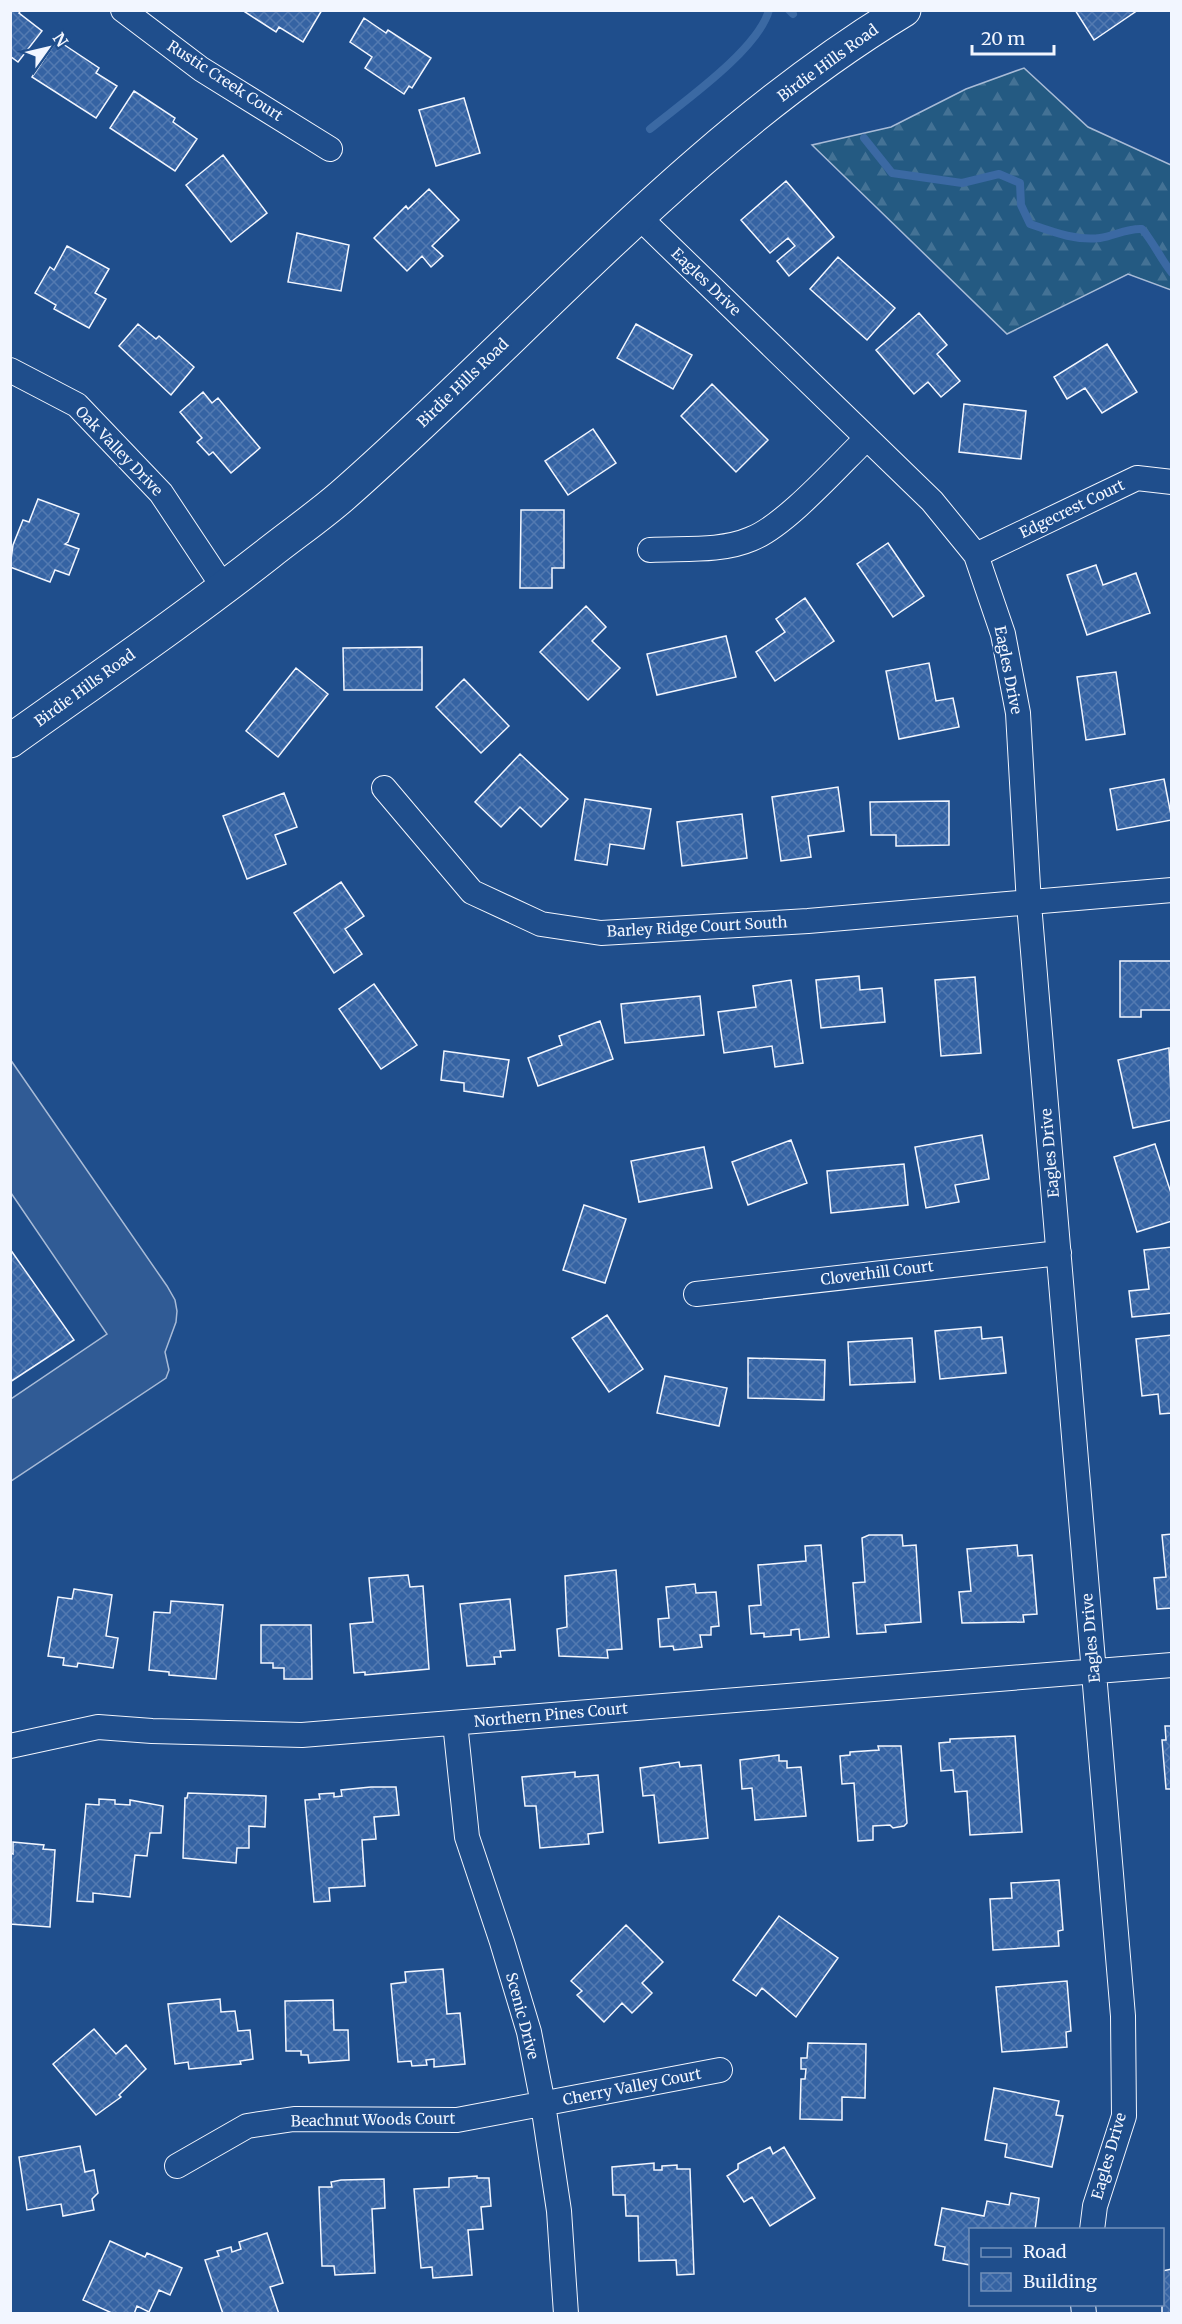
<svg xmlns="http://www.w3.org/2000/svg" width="1182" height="2324" viewBox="0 0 1182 2324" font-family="Merriweather,serif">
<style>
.forest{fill:url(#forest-firs);stroke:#a8bbd7;stroke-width:1.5}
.parking{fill:#305b95;stroke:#a8bbd7;stroke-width:1.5}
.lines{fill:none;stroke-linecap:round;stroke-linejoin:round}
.stream{stroke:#3b69a3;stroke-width:8}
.building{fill:url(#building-cross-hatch);stroke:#f2f6ff;stroke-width:1.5}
.street-casing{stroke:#f2f6ff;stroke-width:26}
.secondary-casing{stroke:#f2f6ff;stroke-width:35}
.street{stroke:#1f4e8c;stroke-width:24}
.secondary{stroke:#1f4e8c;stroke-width:33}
.labels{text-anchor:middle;stroke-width:4.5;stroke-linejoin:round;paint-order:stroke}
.street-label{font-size:15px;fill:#f2f6ff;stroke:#1f4e8c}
</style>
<defs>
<pattern id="forest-firs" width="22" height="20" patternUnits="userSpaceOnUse" patternTransform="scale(1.5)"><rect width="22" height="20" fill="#245a82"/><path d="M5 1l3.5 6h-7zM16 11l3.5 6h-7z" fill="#447295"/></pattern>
<pattern id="building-cross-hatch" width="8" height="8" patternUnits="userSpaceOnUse" patternTransform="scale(1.5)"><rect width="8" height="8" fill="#3563a3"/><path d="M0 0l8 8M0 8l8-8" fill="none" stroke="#537ab1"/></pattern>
</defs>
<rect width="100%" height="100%" fill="#1f4e8c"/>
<path class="forest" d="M1024,68L1088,127L1171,165V290L1128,274L1007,334L812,145L891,127L966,89Z"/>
<path class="parking" d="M10,1059L167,1286L175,1300L177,1311L176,1322L165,1352L169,1370L166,1378L11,1481V1399L107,1334L11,1193Z"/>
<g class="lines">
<path class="stream" d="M789,10L793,14
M650,129C683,102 758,50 769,10
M864,138L892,173L962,183L999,174L1020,183L1021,205L1030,224C1053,232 1076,241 1100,238C1114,236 1127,228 1142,229C1154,243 1160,258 1172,273"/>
</g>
<path class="building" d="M10,10H21L19,13L42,31L18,62L10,56Z
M242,10H322L303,42L279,27L276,32Z
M1075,10H1138L1094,40Z
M364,18L386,33L388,30L431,58L412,88L409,86L404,94L365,68L372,57L350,42Z
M57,40L99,68L96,73L117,86L96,118L32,77Z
M134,91L175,118L173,122L197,139L175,171L110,128Z
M464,98L480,153L436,166L419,110Z
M223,155L267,213L231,242L186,185Z
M786,181L834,237L789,276L777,261L795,246L788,238L770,253L741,220Z
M429,189L459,220L432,246L443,256L431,267L422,256L407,271L374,238L406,206L408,209Z
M297,233L349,245L341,291L288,282Z
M67,246L109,269L95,293L106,299L89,328L54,309L56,305L35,293L50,267L54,270Z
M838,257L895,308L867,340L810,289Z
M919,313L947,345L937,354L960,381L941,397L928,382L914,394L876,350Z
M138,324L156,339L159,336L194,367L171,395L119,346Z
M636,324L692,355L673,389L617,358Z
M1107,344L1137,392L1102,413L1085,388L1067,399L1054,377Z
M712,384L768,440L736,472L681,416Z
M203,392L212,403L218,398L260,448L231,473L213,452L209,455L197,442L202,438L180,412Z
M964,404L1026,411L1021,459L959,452Z
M593,429L616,463L568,495L545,461Z
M38,499L79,514L68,542L65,544L79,549L69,575L55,570L50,582L10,567L13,545L23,520L29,522Z
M521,510H564V568H552V588H520Z
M888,543L924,596L893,617L857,564Z
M1096,565L1103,585L1136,573L1150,613L1087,635L1067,575Z
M805,598L834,641L775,681L756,652L785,632L776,619Z
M586,606L606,627L592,641L620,668L588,700L540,652Z
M726,636L736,677L657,695L647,654Z
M422,647V690H344L343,648Z
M929,663L936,701L953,698L959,727L899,739L886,671Z
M296,668L328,694L278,757L246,731Z
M1116,672L1125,734L1086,740L1077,677Z
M464,679L509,726L481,753L436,707Z
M520,754L568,799L541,827L520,807L501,827L475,802Z
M1164,779L1172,820L1117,830L1110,789Z
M838,787L844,831L808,836L811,857L781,861L772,797Z
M284,793L297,827L275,835L286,864L247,879L223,816Z
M585,799L651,809L644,849L610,844L607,865L575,860Z
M949,801V845L896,846V835H871L870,802Z
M742,814L747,858L682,866L677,822Z
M341,882L364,916L345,929L362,954L334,973L294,913Z
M1120,961H1171V1010H1141V1017H1120Z
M859,976L860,990L882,988L885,1022L821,1028L816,980Z
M975,977L981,1053L941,1056L935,980Z
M791,980L803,1063L775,1067L772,1046L724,1053L718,1012L756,1007L753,986Z
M374,984L417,1045L381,1069L339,1009Z
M700,996L704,1035L625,1043L621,1004Z
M600,1021L613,1059L538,1086L528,1058L562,1045L559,1036Z
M1169,1048L1172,1120L1133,1128L1118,1060Z
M444,1051L509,1060L503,1097L464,1091V1083L441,1080Z
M982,1135L989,1179L955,1185L959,1202L926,1208L915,1147Z
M791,1140L807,1183L748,1205L732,1162Z
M1155,1144L1172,1196V1221L1137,1232L1114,1157Z
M704,1147L712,1188L639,1202L631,1161Z
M904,1164L908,1205L831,1213L827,1171Z
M584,1205L626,1219L605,1283L563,1270Z
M1172,1247V1313L1132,1317L1129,1291L1149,1289L1144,1250Z
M10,1249L74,1340L10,1382Z
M607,1315L643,1369L609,1392L572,1338Z
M981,1327L982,1339L1002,1337L1006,1373L940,1379L935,1331Z
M1172,1335V1413L1160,1414L1158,1394L1142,1396L1136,1339Z
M912,1338L915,1382L850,1385L848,1342Z
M748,1358L825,1360L824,1400L748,1398Z
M665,1376L727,1388L719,1426L657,1413Z
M1172,1534V1608L1157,1609L1154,1578L1166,1577L1162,1535Z
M869,1535H902L903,1546L916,1545L921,1622L885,1625L886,1632L857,1634L853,1583L865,1582L862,1538Z
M821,1545L829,1637L800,1640L799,1629L791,1630V1635L764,1637V1633L751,1634L749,1606L761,1605L758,1565L806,1561L805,1546Z
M1017,1545L1018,1556L1032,1555L1037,1614L1023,1615L1024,1622L962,1623L959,1592L971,1591L967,1549Z
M616,1570L622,1649L607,1650L608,1658L559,1656L557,1629L567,1627L565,1576Z
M408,1575L410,1587L423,1586L429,1669L365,1675V1672L354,1673L350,1624L373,1622L369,1578Z
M695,1584L696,1593L716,1592L719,1626L711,1627V1635H700L702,1647L674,1650L673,1646L660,1647L658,1619L669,1618L666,1587Z
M74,1589L112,1595L106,1636L118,1638L113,1668L78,1663L77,1667L63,1665L64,1658L48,1656L58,1597L72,1599Z
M510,1599L515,1650L500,1651L501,1657H494L495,1664L467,1666L460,1604Z
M171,1601L223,1605L216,1679L169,1675V1672L149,1670L154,1612L170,1613Z
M261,1625H311L312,1679H284V1668H273V1663H261Z
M1165,1726H1172V1798L1171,1789H1166L1162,1740H1166Z
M1015,1736L1022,1832L970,1835L967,1791L955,1792L953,1770L941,1771L939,1743L950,1742V1739Z
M878,1746H901L907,1823L904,1826L893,1828L890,1825L873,1826V1840L858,1841L854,1783L842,1784L840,1756L850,1755V1752L879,1750Z
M779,1755V1761H787V1768L801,1767L806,1816L755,1820L752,1788L742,1789L740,1760Z
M679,1762L680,1767L701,1765L708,1838L659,1843L654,1795L643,1796L640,1768Z
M575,1772V1777L598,1775L603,1832L588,1834L589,1844L540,1848L536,1806H525L522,1777Z
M371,1787H396L399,1815L374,1817L376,1839L362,1840L365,1886L329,1888L330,1901L314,1902L305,1800L320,1799L319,1794L334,1793V1797L342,1796L341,1790Z
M188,1793L266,1796L265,1827L249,1826V1848H237L236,1863L183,1858L185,1798H187Z
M99,1799L115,1800V1804L130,1805V1800L163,1806L161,1833H150L147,1856L135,1855L130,1897L93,1893V1902L77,1901L86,1804L99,1805Z
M13,1842L44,1845L43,1849L55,1850L50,1927L10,1924V1853L13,1854Z
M1059,1880L1063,1930L1058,1931L1059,1946L993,1950L990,1899L1012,1898L1011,1883Z
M779,1916L838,1958L796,2017L762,1988L756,1996L733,1980Z
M626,1925L663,1962L642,1983L652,1993L632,2013L622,2003L604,2022L577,1995L582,1991L571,1981Z
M443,1969L447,2014L460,2013L465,2064L434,2067V2059L426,2060L427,2065L412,2066L411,2061L398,2062L391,1984L406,1982L405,1972Z
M1067,1981L1071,2031L1066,2032L1067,2047L1002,2052L996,1987Z
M220,1999L221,2012L235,2011L238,2031L250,2030L253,2059L240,2061L241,2064L189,2069L188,2062L175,2064L168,2004Z
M333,2000L334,2030H348L349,2060L309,2063L308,2055H301V2051H286L285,2001Z
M94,2029L116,2054L126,2045L146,2069L119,2095L121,2097L96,2115L53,2064Z
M808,2043L866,2044L865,2098L842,2097V2120L800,2119L801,2079H805L806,2069H801V2058H807Z
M994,2088L1059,2101L1056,2115L1063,2116L1052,2167L1005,2157L1007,2144L985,2140Z
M80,2146L85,2172L94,2170L98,2193L92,2199L94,2210L63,2216L61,2204L27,2210L19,2157Z
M770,2147L773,2154L784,2147L815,2198L770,2226L752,2197L744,2202L727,2176L738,2169V2164Z
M654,2163V2170H662V2166L677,2165V2169H690L694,2274L677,2275L676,2260L639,2261L638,2216H626L625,2195H613L612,2167Z
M477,2176V2178H489L491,2206L481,2207L483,2229L468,2230L472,2275L433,2278L432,2267L421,2268L414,2189L449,2187V2178Z
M384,2179L385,2208L372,2209L375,2273L335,2275L334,2266H322L319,2187H332L331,2182L341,2180Z
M1011,2193L1039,2198L1035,2230H970V2265L943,2260L945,2247L935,2245L942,2208L984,2216L987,2201L1009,2205Z
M267,2233L283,2283L270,2287L279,2314H223L205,2260L219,2256L217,2251L231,2247L232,2252L241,2249L239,2242Z
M110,2241L145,2257L147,2253L182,2268L170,2295L159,2290L149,2312L137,2306L134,2314H114L83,2300Z
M1172,2269V2314H1162V2271Z"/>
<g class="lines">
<g class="street-casing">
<path id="street" d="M123,10L201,69L330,149
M638,216L932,501L976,555L1003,634L1018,713L1029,904L1123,2016L1124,2116L1095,2206L1092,2230
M10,370L77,405L161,493L224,588
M650,550C682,548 721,552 751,539C785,526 838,466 866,439
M976,555L1137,478L1172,482
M384,788L472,892L541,924L601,933L808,921L1172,890
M696,1294L1059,1253
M455,1723L467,1837L502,1942L529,2032L543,2104L559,2211L566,2314
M10,1746L98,1727L152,1731L302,1735L1172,1665
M177,2166L247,2126L294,2119L457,2120L720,2070
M1083,2304L1084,2314"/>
</g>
<g class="secondary-casing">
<path id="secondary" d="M10,741C97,679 185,619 269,553C293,534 319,516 342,496C528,333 691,139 904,10"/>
</g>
<use href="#street" class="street"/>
<use href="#secondary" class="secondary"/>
</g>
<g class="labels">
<g class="street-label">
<text transform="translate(828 63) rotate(-36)" y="5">Birdie Hills Road</text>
<text transform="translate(225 81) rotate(33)" y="5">Rustic Creek Court</text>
<text transform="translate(706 282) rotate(44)" y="5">Eagles Drive</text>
<text transform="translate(463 383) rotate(-44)" y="5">Birdie Hills Road</text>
<text transform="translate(119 451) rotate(46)" y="5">Oak Valley Drive</text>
<text transform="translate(1072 509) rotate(-26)" y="5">Edgecrest Court</text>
<text transform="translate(1008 670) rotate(79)" y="5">Eagles Drive</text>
<text transform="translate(85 688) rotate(-36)" y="5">Birdie Hills Road</text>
<text transform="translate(697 927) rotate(-3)" y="5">Barley Ridge Court South</text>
<text transform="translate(1050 1153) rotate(-95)" y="5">Eagles Drive</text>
<text transform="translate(877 1273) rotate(-7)" y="5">Cloverhill Court</text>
<text transform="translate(1091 1638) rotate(-95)" y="5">Eagles Drive</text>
<text transform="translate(551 1715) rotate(-5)" y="5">Northern Pines Court</text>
<text transform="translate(522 2016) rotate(75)" y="5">Scenic Drive</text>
<text transform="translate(632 2087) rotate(-11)" y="5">Cherry Valley Court</text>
<text transform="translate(373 2120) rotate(-1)" y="5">Beachnut Woods Court</text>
<text transform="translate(1109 2156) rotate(-74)" y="5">Eagles Drive</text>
</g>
</g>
<rect width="1182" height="2324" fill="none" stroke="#f2f6ff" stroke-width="24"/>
<rect x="969" y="2228" width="195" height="78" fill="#1f4e8c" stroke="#7391ba" stroke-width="1.5"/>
<rect x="981" y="2248" width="30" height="9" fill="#1f4e8c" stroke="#7391ba" stroke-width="1.5"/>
<text x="1023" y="2258" font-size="18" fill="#f2f6ff">Road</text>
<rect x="981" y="2273" width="30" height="18" fill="url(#building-cross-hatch)" stroke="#7391ba" stroke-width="1.5"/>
<text x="1023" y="2288" font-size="18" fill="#f2f6ff">Building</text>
<g transform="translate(48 48) rotate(56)" stroke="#1f4e8c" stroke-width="4.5" paint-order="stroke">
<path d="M0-4.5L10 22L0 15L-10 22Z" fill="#f2f6ff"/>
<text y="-9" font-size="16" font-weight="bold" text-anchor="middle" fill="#f2f6ff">N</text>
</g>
<path d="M972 45v9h82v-9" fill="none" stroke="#f2f6ff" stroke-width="3"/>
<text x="981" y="45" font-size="18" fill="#f2f6ff" stroke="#1f4e8c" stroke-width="4.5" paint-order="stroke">20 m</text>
</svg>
